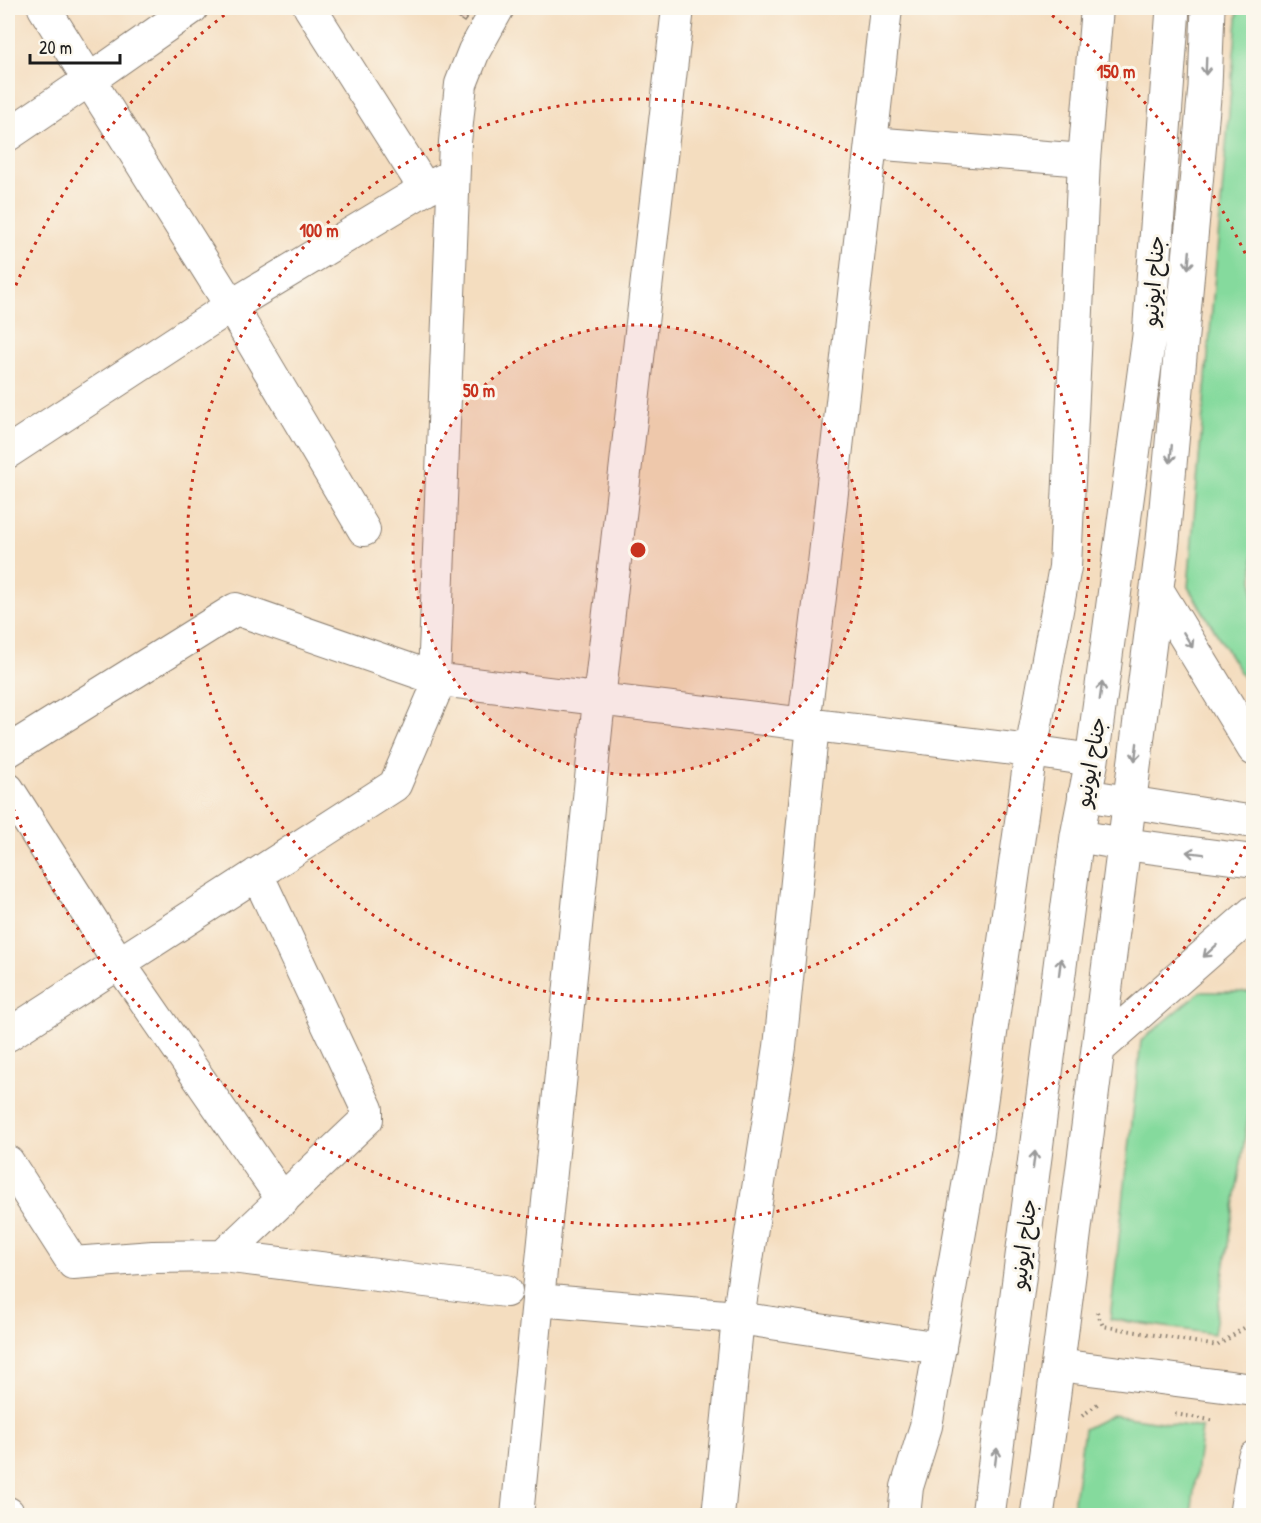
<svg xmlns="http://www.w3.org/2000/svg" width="1261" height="1523" viewBox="0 0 1261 1523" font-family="'Patrick Hand','Playpen Sans Arabic',sans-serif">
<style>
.green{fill:#85da9d;stroke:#507b5c;stroke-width:1.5}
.building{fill:#cb99aa}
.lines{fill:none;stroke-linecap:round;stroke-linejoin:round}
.minor-casing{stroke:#887c6e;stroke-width:34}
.major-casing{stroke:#887c6e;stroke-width:35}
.path{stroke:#887c6e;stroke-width:4;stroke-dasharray:1.5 4.5;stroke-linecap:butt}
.minor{stroke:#fff;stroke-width:32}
.major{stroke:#fff;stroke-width:33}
.oneway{stroke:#999}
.ring{fill:none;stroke:#c8321e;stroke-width:3;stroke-dasharray:3 6}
.labels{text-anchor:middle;stroke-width:6;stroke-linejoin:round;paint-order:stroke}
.street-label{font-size:22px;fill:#1c1c1c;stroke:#fbf7ec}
.centre{fill:#c8321e;stroke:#fbf7ec;stroke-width:3}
.ring-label{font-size:18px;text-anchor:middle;font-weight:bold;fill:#c8321e;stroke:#fbf7ec;stroke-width:6;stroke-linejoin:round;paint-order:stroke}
</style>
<rect width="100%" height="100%" fill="#fbf7ec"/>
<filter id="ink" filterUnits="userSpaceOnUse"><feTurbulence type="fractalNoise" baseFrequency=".0167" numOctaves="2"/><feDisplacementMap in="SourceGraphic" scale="12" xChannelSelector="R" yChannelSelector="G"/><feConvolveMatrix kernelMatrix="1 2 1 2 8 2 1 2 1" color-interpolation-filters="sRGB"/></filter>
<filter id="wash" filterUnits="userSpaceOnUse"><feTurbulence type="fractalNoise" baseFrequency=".008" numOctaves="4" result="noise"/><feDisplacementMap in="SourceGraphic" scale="24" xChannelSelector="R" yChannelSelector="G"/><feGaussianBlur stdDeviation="1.35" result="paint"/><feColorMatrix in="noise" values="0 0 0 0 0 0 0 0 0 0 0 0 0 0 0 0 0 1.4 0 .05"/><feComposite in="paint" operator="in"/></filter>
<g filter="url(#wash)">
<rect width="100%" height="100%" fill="#f4ddbf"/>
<path class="green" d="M1238,8H1254L1253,693L1188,587Z
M1200,992H1254L1253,1086L1214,1334L1110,1319L1141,1041Z
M1112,1415L1202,1428L1191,1515H1072L1084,1429Z"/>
<g id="blocks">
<path class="building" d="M444,8H475L464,22Z"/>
</g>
</g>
<g filter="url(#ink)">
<use href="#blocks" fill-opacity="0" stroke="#887c6e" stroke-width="1.5"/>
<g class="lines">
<g class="minor-casing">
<path id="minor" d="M44,8L231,306L364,530
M310,8L425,189
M8,135L89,80L192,8
M872,143L1084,160
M8,452L231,306L425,189L453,175
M434,678L455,142L461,84L474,51L498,8
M804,724L823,573L886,8
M8,751L236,609L440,680L1031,751L1092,760
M8,789L119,963L283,1200
M1084,795L1254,822
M1077,836L1124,844L1254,861
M8,1035L395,785L440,680
M8,1162L73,1263L153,1257L223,1256L506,1291
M223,1256L367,1119V1109L257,874
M538,1300L599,700L678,8
M1058,1365L1254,1390
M8,1513L9,1516
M517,1516L538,1300L725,1316L940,1348
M718,1516L738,1318L780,1047L813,725
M904,1516L907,1487L926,1426L975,1146L1031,751L1065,567L1084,160L1097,8
M1245,1516L1254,1457"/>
</g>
<g class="major-casing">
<path id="major" d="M1157,590L1254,749
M1098,1049L1254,912
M988,1516L1077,836L1092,760L1149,336L1173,8
M1037,1516L1049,1432L1163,540L1205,87L1208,8"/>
</g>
<path class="path" d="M1097,1312L1103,1326L1217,1346L1244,1328
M1175,1414L1216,1421
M1082,1416L1100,1402"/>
<use href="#minor" class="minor"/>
<use href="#major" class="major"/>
</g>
<defs><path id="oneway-shaft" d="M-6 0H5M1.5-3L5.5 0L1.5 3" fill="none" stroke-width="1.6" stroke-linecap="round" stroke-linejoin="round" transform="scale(1.5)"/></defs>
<g class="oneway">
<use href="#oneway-shaft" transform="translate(1206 66) rotate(92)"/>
<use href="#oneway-shaft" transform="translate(1189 260) rotate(95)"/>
<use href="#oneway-shaft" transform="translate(1171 454) rotate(95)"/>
<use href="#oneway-shaft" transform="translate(1188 640) rotate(59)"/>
<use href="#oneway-shaft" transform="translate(1101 691) rotate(-82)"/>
<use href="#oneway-shaft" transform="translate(1136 752) rotate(97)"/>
<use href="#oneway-shaft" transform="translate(1195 853) rotate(-173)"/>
<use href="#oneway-shaft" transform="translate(1210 951) rotate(138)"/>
<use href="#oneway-shaft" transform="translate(1060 967) rotate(-83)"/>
<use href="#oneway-shaft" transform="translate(1034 1160) rotate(-83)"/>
<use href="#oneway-shaft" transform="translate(996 1457) rotate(-83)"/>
</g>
</g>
<circle cx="638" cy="550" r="225" fill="#c8321e" fill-opacity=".12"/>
<g class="ring">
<circle cx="638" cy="550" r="225"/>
<circle cx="638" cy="550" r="451"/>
<path d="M1253 830A676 676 0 0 1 9 798M9 302A676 676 0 0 1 231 10M1045 10A676 676 0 0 1 1253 270"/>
</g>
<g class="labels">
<g class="street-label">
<text transform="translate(1153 281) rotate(-86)" y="8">جناح ایونیو</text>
<text transform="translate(1090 762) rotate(-80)" y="8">جناح ایونیو</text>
<text transform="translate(1023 1244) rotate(-83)" y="8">جناح ایونیو</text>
</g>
</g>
<circle cx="638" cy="550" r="9" class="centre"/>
<g class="ring-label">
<text x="1116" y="78">150 m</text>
<text x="319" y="237">100 m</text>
<text x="479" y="397">50 m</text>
</g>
<rect width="1261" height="1523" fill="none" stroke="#fbf7ec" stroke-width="30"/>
<path d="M30 54v9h90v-9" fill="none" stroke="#1c1c1c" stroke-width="3"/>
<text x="39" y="54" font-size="18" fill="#1c1c1c" stroke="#fbf7ec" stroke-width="4.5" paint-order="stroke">20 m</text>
</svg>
